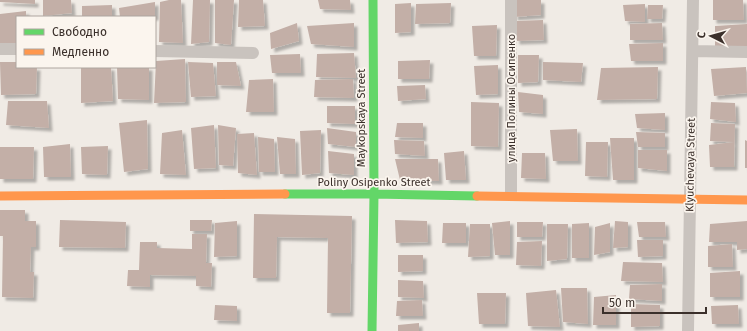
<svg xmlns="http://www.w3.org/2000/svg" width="747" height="331" viewBox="0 0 747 331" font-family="'Fira Sans',sans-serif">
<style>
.building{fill:#c3afa7;filter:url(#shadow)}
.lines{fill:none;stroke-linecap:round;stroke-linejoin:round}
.street{stroke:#c9c3be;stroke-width:12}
.fast{stroke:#63d668;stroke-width:9}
.slow{stroke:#ff974d;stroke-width:9}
.labels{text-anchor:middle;stroke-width:3.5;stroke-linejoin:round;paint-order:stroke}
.street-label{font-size:11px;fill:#3b302b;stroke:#fbf5ee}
</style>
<defs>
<filter id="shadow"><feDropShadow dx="3.5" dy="3.5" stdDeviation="1" flood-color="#0004"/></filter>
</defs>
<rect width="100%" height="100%" fill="#f0ebe5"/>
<path class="building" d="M0,0H35V4L0,2Z
M43,0H71L72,13L43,16Z
M169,0H181L183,43L159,42L160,2Z
M193,0H210L209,42L191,44Z
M215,0H234L231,45L215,43Z
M239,0H263L265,26L238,27Z
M318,0H350L351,10L320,9Z
M515,0H541V15L514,17Z
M713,0H743L744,20H713Z
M155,2V17H120L119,8Z
M411,3V32L395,33V4Z
M451,3L450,23L415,24L416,4Z
M645,4V22L625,21L623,5Z
M112,5V17H82V6Z
M648,5H663L662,19H647Z
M26,11V17H17V44L0,43V14Z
M543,20L544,40L516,41V21Z
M297,23L299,41L271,49L270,33Z
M354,23V47L311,44L307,26Z
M662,23L663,40H630V24Z
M747,24V48L715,50V26Z
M497,25L496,56H474L472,26Z
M663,43V61H631L629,44Z
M354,53L356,78L316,77L317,54Z
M300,54L301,73H272L270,55Z
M518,55H539L538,82L518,83Z
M185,59L186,102L154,103L156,61Z
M430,60L429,79H398V61Z
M0,62H17V67H37L36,94L1,95Z
M188,62L213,63L216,96L191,97Z
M217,62H236L241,86L217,85Z
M543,62L583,63L581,82L543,80Z
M498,65V94L476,95L474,66Z
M81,67H111L113,101L81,103Z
M117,67H149V100L118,99Z
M658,67L657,99L597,100L601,68Z
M746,67L747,93L714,96L711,69Z
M273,79L274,112H246L249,80Z
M353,79L354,98L314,97L315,80Z
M425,85L426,99L398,101L397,86Z
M518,92L543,95V114L519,112Z
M8,101H47L49,128L6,125Z
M471,102L499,103L498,147L471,146Z
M711,102L735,103L736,122L710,119Z
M327,106H355V124L327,123Z
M665,113V130L637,128L635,114Z
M147,120L148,169L124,172L119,123Z
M397,123H423V138L395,137Z
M711,123L735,124L734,167H710L709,145L734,142L710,141Z
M214,125L216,168L194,169L191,128Z
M218,125L236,128L233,166L219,165Z
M327,128L356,132V147L328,144Z
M577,129L578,161H553L550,130Z
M182,130L186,175L160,174L162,133Z
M321,130L320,173L302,175L300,131Z
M636,132L665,133V147H638Z
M254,133L257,175L238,173L237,134Z
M258,137L274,139L275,172H259Z
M277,137L295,139L296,174H280Z
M610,138H634V180H613Z
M394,140L424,141L425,156L395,154Z
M745,140L747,141V168H745Z
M586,142H608L607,177L585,176Z
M70,144L71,177H44L43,147Z
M108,146L107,175L82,174L81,147Z
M0,147H34L33,179H0Z
M638,150H667V171L638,168Z
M328,151L354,154V175L329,173Z
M464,151L466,180H446L444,153Z
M522,153H545L546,179L521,178Z
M395,159H438L439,181L400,180Z
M0,210H25V221H36V247H31L30,272H34L33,298L2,297L3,236H0Z
M254,214L352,216L350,313H327L328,238L277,237L276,278H253Z
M60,220L126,222L125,248L59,247Z
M190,220H212L211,231H190Z
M395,220L427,221L428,242L396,243Z
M237,221V256L214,257L215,223Z
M510,221V255H495L492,223Z
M615,221L628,222V247L613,248Z
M747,221V249L737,250V238V242H709L710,224Z
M517,222H543L542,237H517Z
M637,222H665L666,237H639Z
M443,223H466V243H442Z
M589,223V258H572V224Z
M610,223V252L594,255L595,227Z
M470,224H490V256L468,257Z
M547,224H568L567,259L547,261Z
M192,234H207L206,263H212L211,287L196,286V276L150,275V287L127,286L128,270H139L140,242H157V248L192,249Z
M637,240H663V256L638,257Z
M542,241L541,266L516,265L517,242Z
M732,244L733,267H708V246Z
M398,255H423V271L398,272Z
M623,262L662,263L663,282L621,281Z
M740,271V297H710V273Z
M398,280L423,281L424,298L398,297Z
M662,284V301L629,299L630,285Z
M561,288H587L588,324L563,322Z
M556,290L560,327L528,326L526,293Z
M477,293H506L505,324H479Z
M616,295V325H593L594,297Z
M422,300L423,316H396L397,301Z
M631,304L660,305V326L631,327Z
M215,305L237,306V321L214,320Z
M738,305L739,324H712L711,306Z
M419,323V331H398V325Z"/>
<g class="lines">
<path class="street" d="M0,49H17
M155,51L253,53
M693,51L747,52
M511,195V0
M688,331L693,0"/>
<path class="fast" d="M285,194H374L477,196
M372,331L374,194L373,0"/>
<path class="slow" d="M0,196L285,194
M477,196L747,200"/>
</g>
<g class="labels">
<g class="street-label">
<text transform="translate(511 98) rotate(-90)" y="4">улица Полины Осипенко</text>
<text transform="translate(361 118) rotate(-90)" y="4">Maykopskaya Street</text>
<text transform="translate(690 165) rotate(-89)" y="4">Klyuchevaya Street</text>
<text x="374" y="186">Poliny Osipenko Street</text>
</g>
</g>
<rect x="16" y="16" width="140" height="52" fill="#fbf5ee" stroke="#aea6a0"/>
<rect x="24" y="29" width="20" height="6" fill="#63d668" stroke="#aea6a0"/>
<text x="52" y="36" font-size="12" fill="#3b302b">Свободно</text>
<rect x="24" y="49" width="20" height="6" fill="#ff974d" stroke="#aea6a0"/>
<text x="52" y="56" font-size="12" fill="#3b302b">Медленно</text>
<g transform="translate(711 36) rotate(276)" stroke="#fbf5ee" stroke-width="3" paint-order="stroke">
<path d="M0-3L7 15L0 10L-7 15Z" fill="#3b302b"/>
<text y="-6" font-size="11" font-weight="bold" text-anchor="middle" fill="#3b302b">С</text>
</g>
<path d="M603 307v6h103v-6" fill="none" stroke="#3b302b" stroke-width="2"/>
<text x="609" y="307" font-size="12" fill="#3b302b" stroke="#fbf5ee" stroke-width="3" paint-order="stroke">50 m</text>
</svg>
